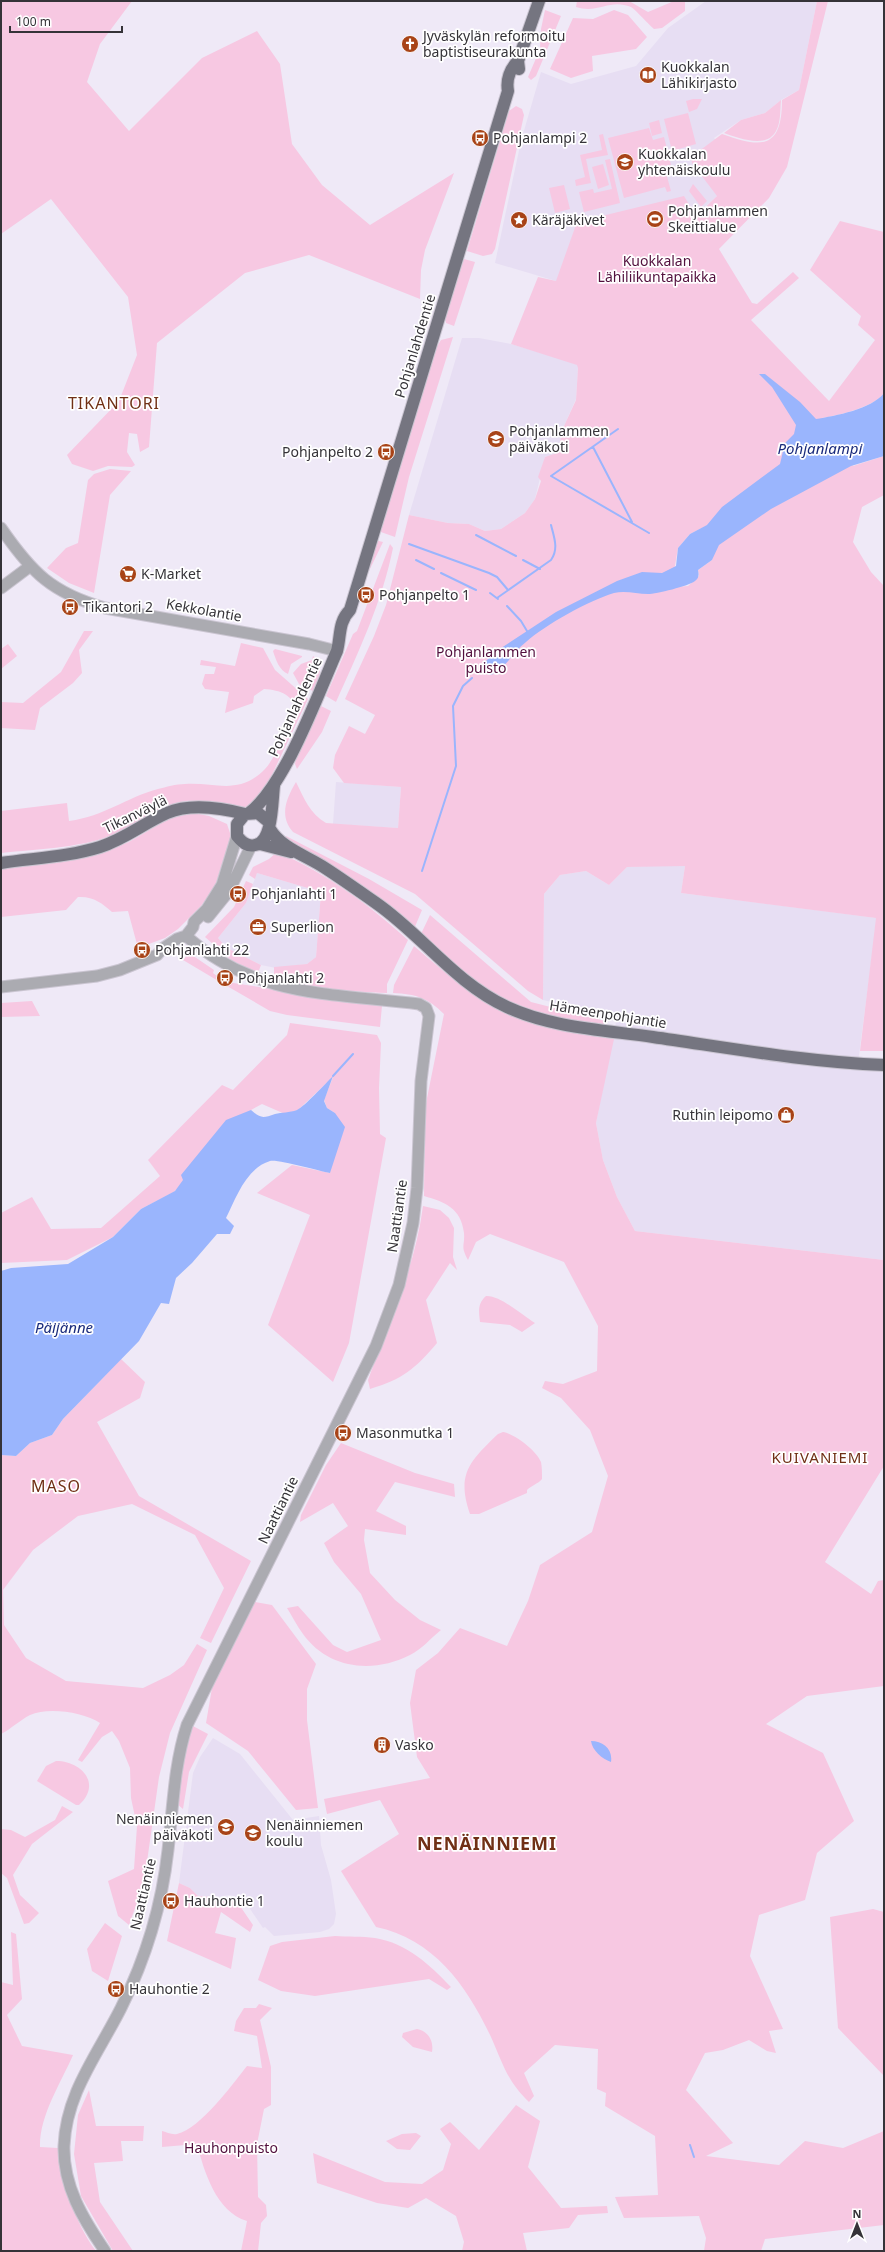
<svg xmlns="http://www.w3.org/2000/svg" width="885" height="2252" viewBox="0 0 885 2252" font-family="'Noto Sans',sans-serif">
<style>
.built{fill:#e7def3}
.green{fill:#f7c8e2;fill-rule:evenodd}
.water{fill:#9ab5fd}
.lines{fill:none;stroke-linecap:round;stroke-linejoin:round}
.stream{stroke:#9ab5fd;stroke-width:2}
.minor-casing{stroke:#cac5d1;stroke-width:13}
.major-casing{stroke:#cac5d1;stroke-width:14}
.minor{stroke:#ababb1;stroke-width:11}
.major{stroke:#757580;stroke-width:12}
.labels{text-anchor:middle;stroke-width:3.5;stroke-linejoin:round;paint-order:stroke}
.poi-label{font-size:14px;fill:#353338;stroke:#fff;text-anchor:start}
.park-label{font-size:14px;fill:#520f3d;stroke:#fff}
.street-label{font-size:14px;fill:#353338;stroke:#fff}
.water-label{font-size:15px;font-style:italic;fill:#1a2b7c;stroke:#fff}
.neighbourhood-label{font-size:15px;letter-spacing:1px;fill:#702f15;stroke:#fff}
.quarter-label{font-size:16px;letter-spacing:1px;fill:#702f15;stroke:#fff}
.district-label{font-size:18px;font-weight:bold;letter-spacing:1px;fill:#702f15;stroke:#fff}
</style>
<rect width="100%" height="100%" fill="#efe9f7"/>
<path class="built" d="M706,1H817L799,90L781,100L765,113L741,120L714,138L751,183L717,196L695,216L556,281L495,263L521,141L541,72L571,84L636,66L668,28Z
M462,338H479L511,344L568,361L578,365V368L576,399L564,426L557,453L545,457L535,499L525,513L501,529L485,531L469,524L448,523L409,515Z
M336,782L401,787L398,828L333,824Z
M672,865L685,866L681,893L877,918L857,1070H884V1260L635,1231L617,1197L603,1160L596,1123L617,1017L543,1000L544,894L560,875L586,871L609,885L627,867Z
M257,873L321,892L316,957L307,964L276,968L261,965L227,948L218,938L246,903Z
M213,1738L240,1754L293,1820L319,1816L321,1845L331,1880L336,1914L334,1924L329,1929L320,1932L274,1936L265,1927L263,1928L246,1903L239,1898L230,1895L215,1897L198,1896L190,1888L179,1883L193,1773L200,1757Z"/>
<path class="green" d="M1,1H132L100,44L87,82L129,131L202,58L257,31L280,64L292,144L322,185L370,225L454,173L425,250L421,270L420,299L309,255L245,273L157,343L149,447L140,452L137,434L129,433L127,452L135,465L132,467L108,466L93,471L72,464L67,455L119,401L137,355L128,297L51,199L1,234Z
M577,1H629L648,12L674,1H685V11L662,28L654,29C647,23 637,11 631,7C614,0 605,8 588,9C584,9 580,8 576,7Z
M817,1H828L787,167L769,198L719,249L752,303L757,304L793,272L799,278L751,320L829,401L875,340L858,325L861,316L810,270L840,221L884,232V393C874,407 840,415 822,418L853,466L884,456V495L862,507L853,542L871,572L884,586V1051H860L876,918L681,893L685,866L627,867L609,885L586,871L560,875L544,894L543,1000L528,991L415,894L293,832C279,816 286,799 296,782C304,798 310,814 326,823L398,828L401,787L344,783L333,768L335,755L349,726L365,734L375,715L345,699L374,636L386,605L409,515L448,523L469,524L485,531L501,529L525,513L535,499L541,481L538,477L545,457L557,453L564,426L576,400L578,368L577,365L511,344L538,277L556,281L577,222L684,196L696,216L717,196L692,163L691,157L722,134C763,149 782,148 782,100L799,90ZM720,519L712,560L698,570L699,576L688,586L675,587L672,583L678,548L690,534Z
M545,10L561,16L536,76L531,80L528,77L540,49L541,29Z
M614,10L628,15L647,37L636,49L592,56L593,71L571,78L550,69L573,18L593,19Z
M693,99H702L697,109L689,112L686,101Z
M781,100C780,110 781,122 776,131C767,149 738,138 724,133L741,120L765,113Z
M516,106L522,109L524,115L495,249L492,254L483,256L467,251L509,111Z
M688,113L696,144L672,151L664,119Z
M659,120L662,133L652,136L649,123Z
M649,128L653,140L664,137L671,165L664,166L671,191L667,192L665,187L624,198L608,138Z
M603,134L608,155L586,159L591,183L576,186L575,180L585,177L580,155L602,150L599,135Z
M610,159L620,203L584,212L579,192L593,189L594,193L612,189L605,160Z
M603,164L609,185L598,189L592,167Z
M693,184L707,201L701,207L689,191Z
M564,185L570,209L555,213L549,188Z
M464,259L475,262L454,326L446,323L445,318Z
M453,337L409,477L395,537L378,531L436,348L441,340Z
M110,469L131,471L110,495L94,593L69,583L47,568L66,548L78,543L88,480L94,474Z
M375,540L383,542L369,571Z
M390,544L393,548C382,602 359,651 336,702L326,696L353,634L357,631Z
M84,631H93L79,650L82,673L73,683L40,708L35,730L1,728V702L23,703L61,672Z
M241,643L263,648L275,670L308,699L258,804C235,813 210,799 186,801C161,804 143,822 120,832C86,848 38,849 1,853V811L67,803L69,821C105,816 125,798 158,789C166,787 176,784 185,784C216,782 239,796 265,769C275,759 288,726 295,712C295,695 280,690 264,689L254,696L253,703L225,713L229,692L205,689L202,684L205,674H214L216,667L200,665L201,660L235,666Z
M8,644L17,656L1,669V649Z
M275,649L302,656V657L291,664L288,674C279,670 276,660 273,651Z
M313,656C326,666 318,679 313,691L299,684L293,673L301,664L312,660Z
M321,706L331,711L322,732L297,769L295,764L296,758Z
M194,813L209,816L227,824L231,836L215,886L201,906L178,929L165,938L138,948L128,911L112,912C102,903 93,896 78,897L66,910L1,917V869L69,860L98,854L129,842L170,818Z
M286,836L369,879L422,910L414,929L284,839Z
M277,852C326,873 368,904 408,940L387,984V993C350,991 309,990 274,977V967L307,964L316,957L321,892L257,873L255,879L249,875L253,867L269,859Z
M246,881L253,884L246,903L218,938L227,948L261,965L258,973L231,960L205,937L234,907Z
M430,915L531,1002L605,1021L604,1024L580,1023L537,1014L509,1002L485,989L420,936Z
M414,946C433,962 452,979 473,994C512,1022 567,1032 614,1039L596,1123L603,1160L617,1197L635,1231L884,1260V1466L825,1562L871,1594L878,1581L884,1580V1686L807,1696L766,1724L823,1753L854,1821L817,1853L805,1900L759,1915L750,1956L783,2029L769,2031L776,2053L767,2051L749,2040L723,2050L705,2053L686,2090L733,2143L706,2156L779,2165L805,2141L843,2148L884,2131V2225L765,2239L761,2251H704L706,2238L699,2216L624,2218L615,2197L658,2195L655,2136L605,2106L606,2093L597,2089L598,2049L555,2045L524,2073L534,2096L529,2102C507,2081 503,2064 491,2037C467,1986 434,1939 376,1927L341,1871L399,1834L380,1800L327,1814L324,1799L430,1778L417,1757L410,1703L416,1670L438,1653L460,1628L507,1646L528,1601L540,1565L592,1532L608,1476L590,1430L561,1398L542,1388L545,1381L563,1384L597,1371L598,1326L564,1262L490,1234L476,1242L468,1260C460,1245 465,1247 464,1233C461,1208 445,1202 424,1196L425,1108L444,1014C428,998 416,994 393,993L394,985Z
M189,953L214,970L213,973L223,981L220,982L183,960Z
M227,982L382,1006L380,1027L287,1015L270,1011L227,986Z
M32,1001L40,1016L1,1017V1003Z
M290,1023L377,1035L381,1043L379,1088L380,1134L386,1138L349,1343L333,1382L268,1325L310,1215L257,1193L292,1165L330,1173L335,1113L327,1108L324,1100L333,1077L298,1110L285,1114L262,1104L251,1110L174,1192L141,1209L113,1237L67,1260L1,1263V1213L32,1197L51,1229L101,1228L160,1176L148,1160L222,1085L233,1090L287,1035Z
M423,1206L440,1210L449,1218L454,1228L453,1257L457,1270L450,1263L426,1300L437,1343C415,1369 403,1379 370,1389L368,1380C389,1323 415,1268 423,1206Z
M486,1296C500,1295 522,1315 535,1323L522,1332L510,1325L480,1322C479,1312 477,1304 486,1296Z
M121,1359L145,1382L140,1398L97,1422L139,1496L251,1561L211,1643L200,1638L224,1588L195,1535L132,1504L78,1516L33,1550L3,1590L4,1625L26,1658L66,1681L143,1688L170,1675L184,1665L197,1644L207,1650L170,1733L159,1777L144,1883L129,1925L118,1916L108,1881L134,1869L137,1826L131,1798L130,1768L119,1741L112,1731L102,1737L82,1762L78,1760L100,1723C83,1712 48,1707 30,1715C20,1720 11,1729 1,1734V1455L16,1456L30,1443L52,1435L63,1419Z
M503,1432C515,1434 537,1451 541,1462C542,1467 542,1473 542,1479C538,1484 532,1485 527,1490V1493L479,1514H470C456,1474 470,1461 498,1434Z
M341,1443L415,1473L454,1484L455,1497L395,1482L376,1511L406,1526V1535L365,1529L364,1540L370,1573L395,1600L420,1620L441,1630C431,1638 421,1650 410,1655C373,1674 328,1669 303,1634C297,1626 292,1616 287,1608L298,1606L333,1645L347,1652L381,1640L361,1594L334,1562L324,1543L348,1526L333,1503L300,1522L301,1515L326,1465Z
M255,1602L272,1605L316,1664L307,1689V1720L318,1808L296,1810L248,1751L206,1723L212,1688Z
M191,1725L208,1734L189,1772L183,1809L177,1804L179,1778Z
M56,1761C82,1761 102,1784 79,1805H76L37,1781L46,1766Z
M62,1806L73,1812L32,1844L13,1875L20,1895L39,1913L29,1923L24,1924L7,1878L1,1873V1829L11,1830L25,1837L55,1820Z
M179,1883L190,1888L198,1896L211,1897L219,1902L230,1899L240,1906L253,1925L250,1932L221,1912L215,1933L236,1938L231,1969L167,1941Z
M873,1909L884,1912V2076L838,2028L830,1917Z
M105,1923L122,1936L108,1981L92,1971L87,1949Z
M11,1932L16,1934L22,1999L7,2015L22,2046L73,2055C61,2083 39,2116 40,2147L58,2148C64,2184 74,2222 96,2251H1V1982L13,1985Z
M335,1936C348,1937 362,1936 375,1938C407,1943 430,1965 451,1987L447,1990L429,1979L315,1996L281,1991L258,1980L270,1946L282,1942Z
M259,2004L272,2008L260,2020L271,2067V2105L264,2109L257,2144L258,2197L266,2205L267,2216L261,2223L258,2251H241L247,2221C216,2212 204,2171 197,2144L162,2147V2131C166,2132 172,2135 177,2134C201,2128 231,2086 247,2066L262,2068L257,2036L234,2031L236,2021L244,2008H256Z
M417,2029C428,2031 434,2041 432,2052L413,2047L402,2037L403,2033Z
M89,2090L96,2126H144L143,2141H121L123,2161L94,2163L100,2202L133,2251H113L81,2196L74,2154L78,2115Z
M516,2105L540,2121L528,2167L561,2208L607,2206L608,2213L578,2215L569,2228L523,2233L527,2251H462L464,2242L456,2216L426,2198L408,2208L377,2203L317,2183L313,2153L385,2182L422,2184L443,2170L451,2144L440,2129L450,2122L479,2150Z
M416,2133L421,2136L410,2150L397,2149L386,2141L402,2134Z"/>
<path class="water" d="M759,374H765L800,402L816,419C835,416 872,409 884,393V456L851,466L771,509L719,545L712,560L698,570C699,575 699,578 695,581C689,586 656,594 648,594C637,594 625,590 614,593C590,600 545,625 526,642C513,652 506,668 491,675L485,672L482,665L495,652L556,612L617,581L642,572L662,573L676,566L678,548L690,534L707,525L722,507L780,464L785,443L794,434L796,425L772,387Z
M333,1076L324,1101L327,1108L335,1113L345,1127L330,1173C319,1171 278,1159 270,1161C246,1168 236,1198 226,1218L234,1226L230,1234H217L192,1263L176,1278L169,1304L161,1303L139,1341L63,1419L52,1435L30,1443L16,1456L1,1455V1271L11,1268L68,1264L113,1237L141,1209L175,1191L183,1180L181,1175L226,1120L251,1110C261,1119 263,1118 275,1114C282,1112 289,1113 297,1110C305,1106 325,1084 333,1076Z
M591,1741C603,1741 613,1749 611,1762C602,1759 592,1750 591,1741Z"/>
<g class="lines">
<path class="stream" d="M618,429L551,476L649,533
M593,447L632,522
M476,535L516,556
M409,544L489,573L497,577L508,590
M416,560L434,569
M523,560L540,569
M441,573L476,590
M490,593L498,599
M497,598L551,560C559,549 554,537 551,525
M507,606L521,621L527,631
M480,672L482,670
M422,871L456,766L453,706L463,686L472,678
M333,1076L353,1054
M690,2145L694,2157"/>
<g class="minor-casing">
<path id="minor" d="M1,528C32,573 52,593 105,608L309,644L337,651
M1,588L29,567
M208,917L229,891L251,846
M1,987L97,976L120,970L157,955L162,949L177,939L186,936L193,927L194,922L207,909L222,885L237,836
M105,2251C83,2219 63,2186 64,2146C66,2093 98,2054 121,2008C145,1960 162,1904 168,1850C173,1807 174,1765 187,1725L376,1346L399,1285L413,1223L417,1188L421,1081L429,1016L426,1008L419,1004C332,993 256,998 186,936"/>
</g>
<g class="major-casing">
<path id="major" d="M519,69L518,61L539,1
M249,813C285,786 318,694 337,651C341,636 338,622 350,610L508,91C506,80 510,69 518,61
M269,822L258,813L245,814L237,824V836C242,842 247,847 255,845C273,843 272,801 274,786
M270,829C281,848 307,856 325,868C342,879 359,891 376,903C421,934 455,983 507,1007C552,1028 605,1030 653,1037C730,1048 807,1062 884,1065
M260,844L291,852
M1,863C34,858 68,857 100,847C125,839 144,823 167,813C190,803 222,808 245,814"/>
</g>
<use href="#minor" class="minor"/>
<use href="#major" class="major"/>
</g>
<defs>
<g id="church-disc" transform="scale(0.9)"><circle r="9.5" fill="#a84317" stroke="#fff"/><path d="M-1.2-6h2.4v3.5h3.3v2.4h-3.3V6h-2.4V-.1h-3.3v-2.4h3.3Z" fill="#fff"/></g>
<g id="library-disc" transform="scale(0.9)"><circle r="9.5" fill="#a84317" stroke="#fff"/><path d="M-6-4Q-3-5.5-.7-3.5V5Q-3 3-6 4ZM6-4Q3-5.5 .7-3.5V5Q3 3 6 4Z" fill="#fff"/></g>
<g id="bus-disc" transform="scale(0.9)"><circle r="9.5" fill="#a84317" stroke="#fff"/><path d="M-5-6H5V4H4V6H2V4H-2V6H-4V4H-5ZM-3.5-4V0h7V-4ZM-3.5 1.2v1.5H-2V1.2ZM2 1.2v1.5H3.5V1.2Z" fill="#fff"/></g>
<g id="school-disc" transform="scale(0.9)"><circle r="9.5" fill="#a84317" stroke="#fff"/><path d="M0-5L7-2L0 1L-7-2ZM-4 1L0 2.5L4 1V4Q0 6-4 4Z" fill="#fff"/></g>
<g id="stadium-disc" transform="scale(0.9)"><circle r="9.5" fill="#a84317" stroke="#fff"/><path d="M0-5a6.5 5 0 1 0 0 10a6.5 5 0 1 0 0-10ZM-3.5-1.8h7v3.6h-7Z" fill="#fff"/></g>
<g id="sight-disc" transform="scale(0.9)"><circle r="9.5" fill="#a84317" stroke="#fff"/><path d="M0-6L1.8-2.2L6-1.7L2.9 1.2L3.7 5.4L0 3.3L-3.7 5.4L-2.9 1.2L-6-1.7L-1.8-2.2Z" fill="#fff"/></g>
<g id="supermarket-disc" transform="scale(0.9)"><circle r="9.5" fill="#a84317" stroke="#fff"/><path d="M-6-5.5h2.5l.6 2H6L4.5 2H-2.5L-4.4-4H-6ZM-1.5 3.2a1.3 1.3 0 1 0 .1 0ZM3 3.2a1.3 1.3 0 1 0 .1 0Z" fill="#fff"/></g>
<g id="office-disc" transform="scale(0.9)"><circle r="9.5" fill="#a84317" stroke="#fff"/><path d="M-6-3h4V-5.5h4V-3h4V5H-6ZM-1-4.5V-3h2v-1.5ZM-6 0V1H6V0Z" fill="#fff"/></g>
<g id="shop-disc" transform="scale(0.9)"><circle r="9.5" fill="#a84317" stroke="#fff"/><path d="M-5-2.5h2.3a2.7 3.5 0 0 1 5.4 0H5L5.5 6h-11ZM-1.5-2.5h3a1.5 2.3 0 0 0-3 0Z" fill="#fff"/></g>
<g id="building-disc" transform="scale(0.9)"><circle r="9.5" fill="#a84317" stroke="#fff"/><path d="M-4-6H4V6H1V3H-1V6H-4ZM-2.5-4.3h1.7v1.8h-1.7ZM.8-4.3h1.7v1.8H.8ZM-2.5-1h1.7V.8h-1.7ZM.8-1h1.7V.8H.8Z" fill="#fff"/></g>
</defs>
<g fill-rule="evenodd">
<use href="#church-disc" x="410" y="44"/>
<use href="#library-disc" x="648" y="75"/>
<use href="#bus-disc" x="480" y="138"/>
<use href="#school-disc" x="625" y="162"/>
<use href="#stadium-disc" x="655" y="219"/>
<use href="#sight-disc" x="519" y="220"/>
<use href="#school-disc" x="496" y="439"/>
<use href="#bus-disc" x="386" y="452"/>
<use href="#supermarket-disc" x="128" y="574"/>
<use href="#bus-disc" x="366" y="595"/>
<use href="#bus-disc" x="70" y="607"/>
<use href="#bus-disc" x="238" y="894"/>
<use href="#office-disc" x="258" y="927"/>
<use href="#bus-disc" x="142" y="950"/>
<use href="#bus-disc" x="225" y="978"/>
<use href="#shop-disc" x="786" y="1115"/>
<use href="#bus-disc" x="343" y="1433"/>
<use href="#building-disc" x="382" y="1745"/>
<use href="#school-disc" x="226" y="1827"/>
<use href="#school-disc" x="253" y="1833"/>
<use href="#bus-disc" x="171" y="1901"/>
<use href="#bus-disc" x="116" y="1989"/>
</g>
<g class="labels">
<g class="poi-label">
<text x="423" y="41">Jyväskylän reformoitu<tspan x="423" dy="16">baptistiseurakunta</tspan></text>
<text x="661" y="72">Kuokkalan<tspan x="661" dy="16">Lähikirjasto</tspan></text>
<text x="493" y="143">Pohjanlampi 2</text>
<text x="638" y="159">Kuokkalan<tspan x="638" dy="16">yhtenäiskoulu</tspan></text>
<text x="668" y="216">Pohjanlammen<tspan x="668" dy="16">Skeittialue</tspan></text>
<text x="532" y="225">Käräjäkivet</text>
<text x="509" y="436">Pohjanlammen<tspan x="509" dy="16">päiväkoti</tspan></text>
<text x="373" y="457" text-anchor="end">Pohjanpelto 2</text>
<text x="141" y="579">K-Market</text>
<text x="379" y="600">Pohjanpelto 1</text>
<text x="83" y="612">Tikantori 2</text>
<text x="251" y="899">Pohjanlahti 1</text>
<text x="271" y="932">Superlion</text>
<text x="155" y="955">Pohjanlahti 22</text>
<text x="238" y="983">Pohjanlahti 2</text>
<text x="773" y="1120" text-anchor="end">Ruthin leipomo</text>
<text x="356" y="1438">Masonmutka 1</text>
<text x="395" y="1750">Vasko</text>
<text x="213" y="1824" text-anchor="end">Nenäinniemen<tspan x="213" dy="16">päiväkoti</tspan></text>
<text x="266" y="1830">Nenäinniemen<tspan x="266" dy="16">koulu</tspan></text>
<text x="184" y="1906">Hauhontie 1</text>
<text x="129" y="1994">Hauhontie 2</text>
</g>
<g class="park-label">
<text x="657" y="266">Kuokkalan<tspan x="657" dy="16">Lähiliikuntapaikka</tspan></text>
<text x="486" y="657">Pohjanlammen<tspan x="486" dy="16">puisto</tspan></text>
<text x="231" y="2153">Hauhonpuisto</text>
</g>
<g class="street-label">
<text transform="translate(415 346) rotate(-73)" y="5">Pohjanlahdentie</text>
<text transform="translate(204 610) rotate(10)" y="5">Kekkolantie</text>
<text transform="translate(295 707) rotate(-65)" y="5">Pohjanlahdentie</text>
<text transform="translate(135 814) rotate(-26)" y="5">Tikanväylä</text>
<text transform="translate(608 1014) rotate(9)" y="5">Hämeenpohjantie</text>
<text transform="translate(397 1216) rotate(-82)" y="5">Naattiantie</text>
<text transform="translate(278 1510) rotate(-64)" y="5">Naattiantie</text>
<text transform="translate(143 1894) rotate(-77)" y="5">Naattiantie</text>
</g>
<g class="water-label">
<text x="820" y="454">Pohjanlampi</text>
<text x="64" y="1333">Päijänne</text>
</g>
<g class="neighbourhood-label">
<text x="820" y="1463">KUIVANIEMI</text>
</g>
<g class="quarter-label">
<text x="114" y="409">TIKANTORI</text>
<text x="56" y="1492">MASO</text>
</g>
<g class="district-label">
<text x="487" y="1850">NENÄINNIEMI</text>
</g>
</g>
<rect width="885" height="2252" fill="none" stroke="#353338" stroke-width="4"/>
<g transform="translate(857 2224)" stroke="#ffffff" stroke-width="3" paint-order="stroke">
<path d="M0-3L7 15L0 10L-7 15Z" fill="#353338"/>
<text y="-6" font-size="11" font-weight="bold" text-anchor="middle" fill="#353338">N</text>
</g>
<path d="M10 26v6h112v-6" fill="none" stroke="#353338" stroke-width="2"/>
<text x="16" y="26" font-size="12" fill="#353338" stroke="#ffffff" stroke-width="3" paint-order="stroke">100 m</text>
</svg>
